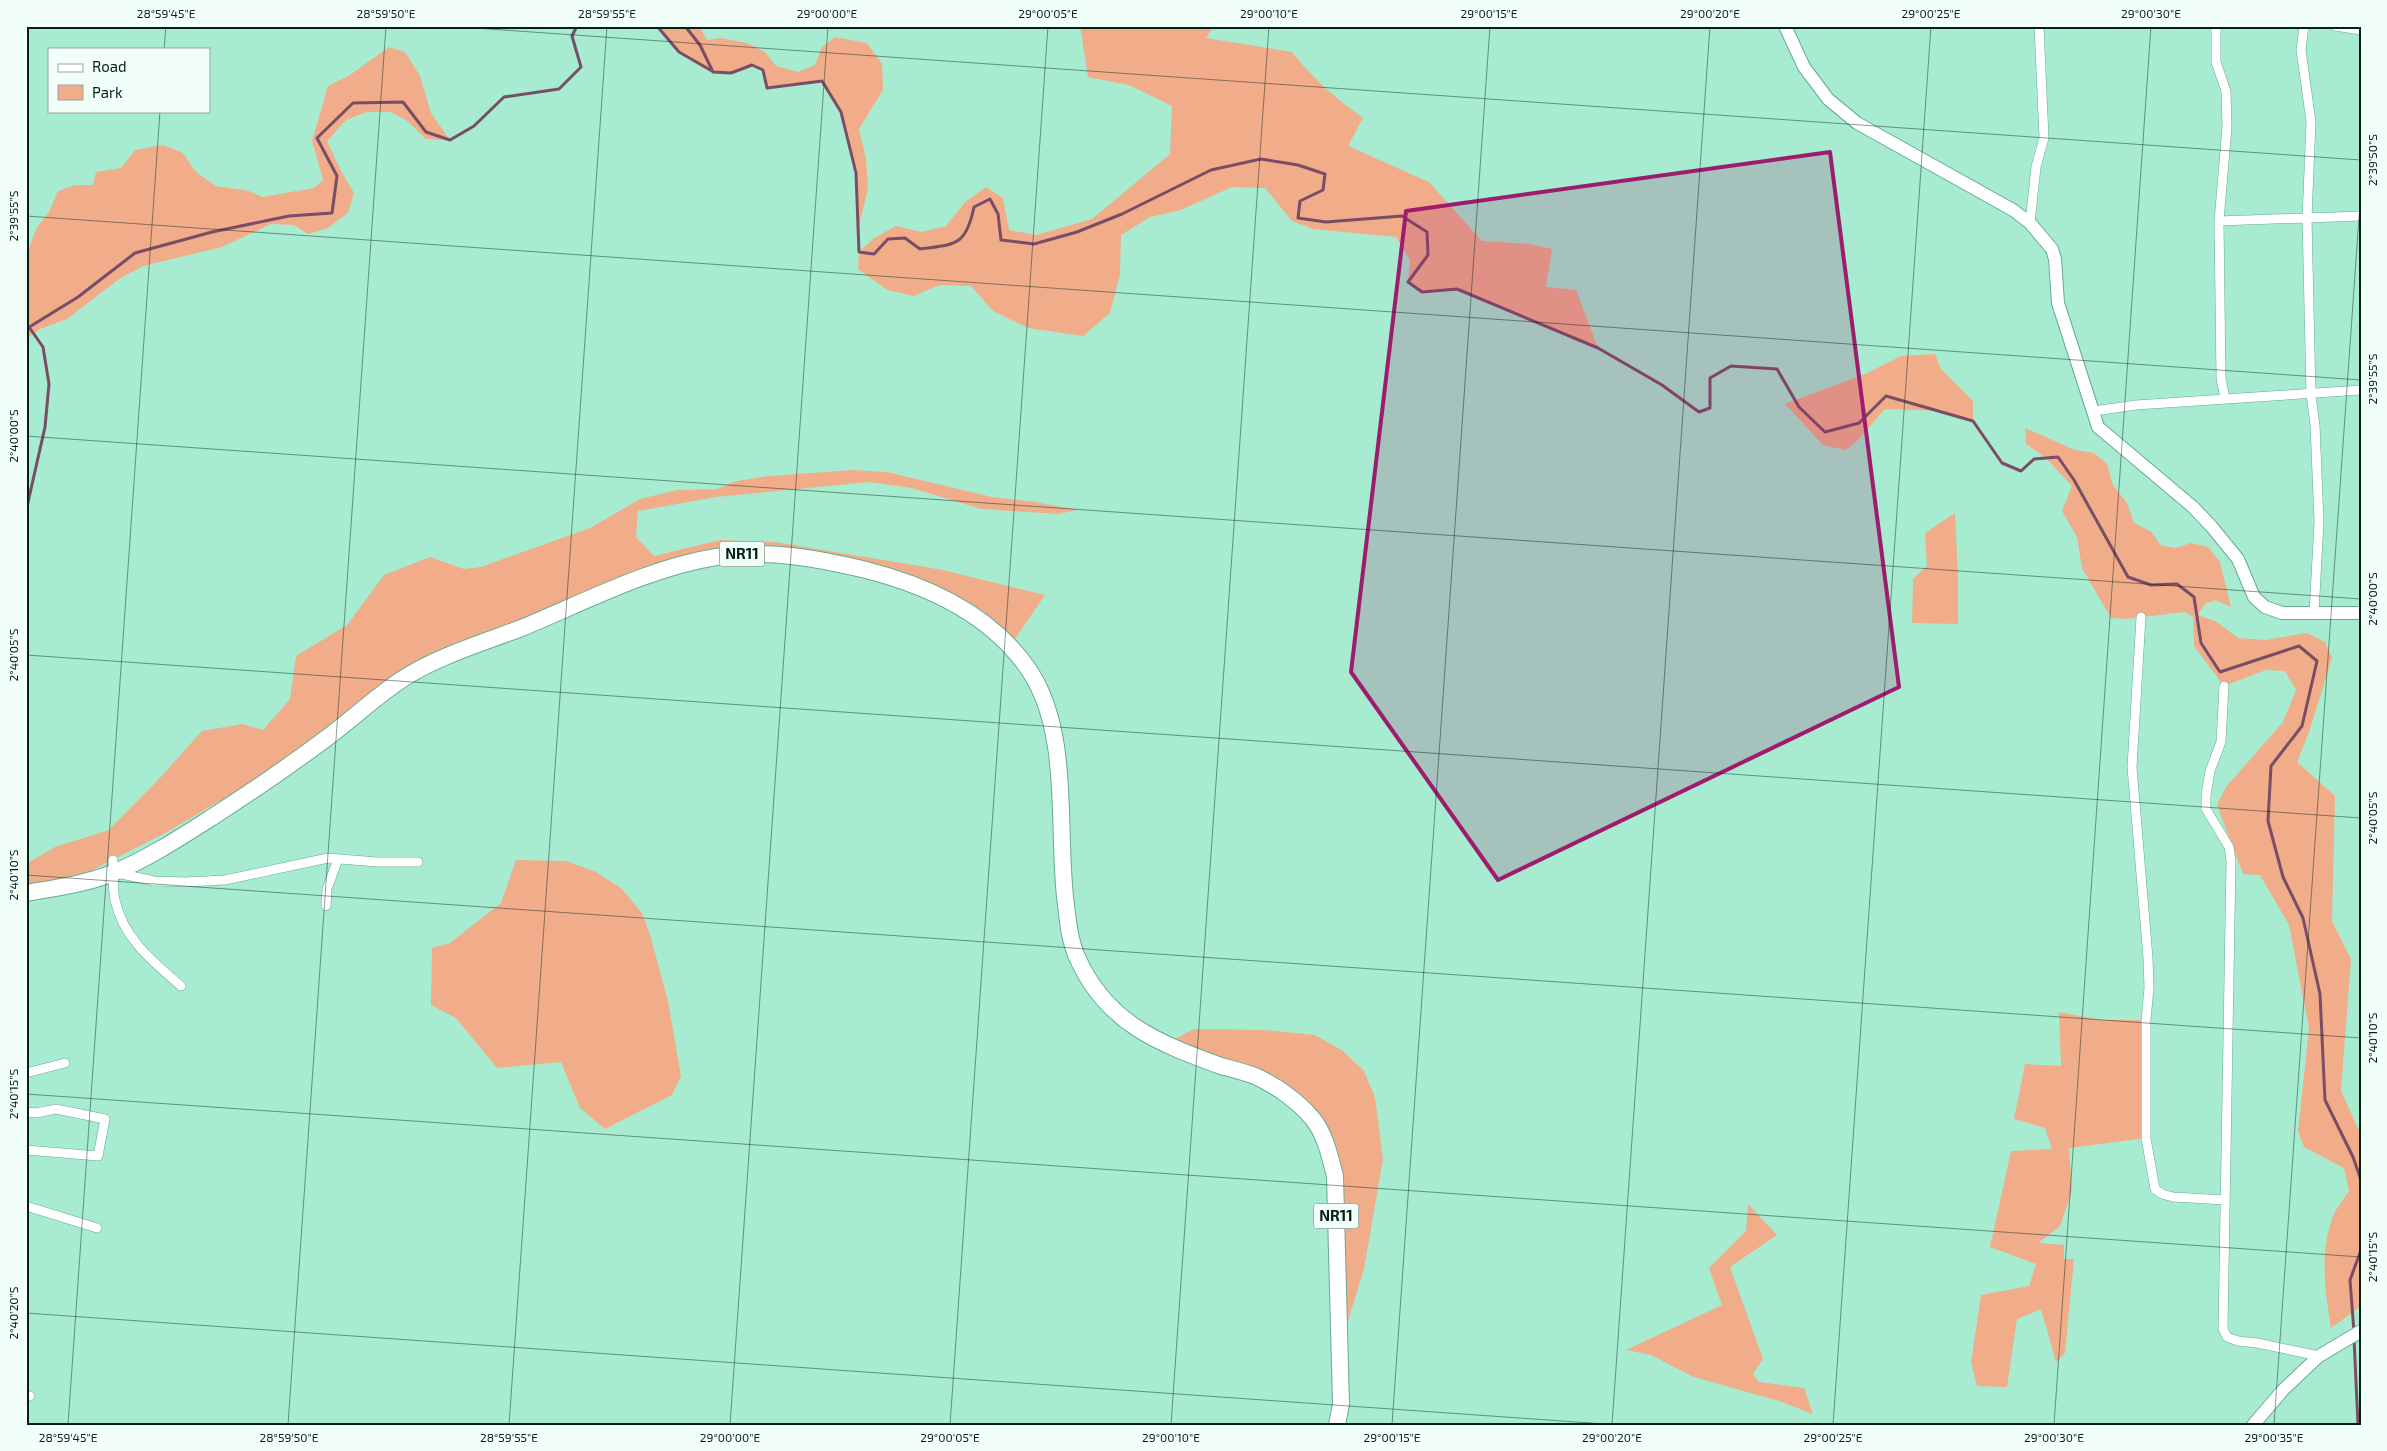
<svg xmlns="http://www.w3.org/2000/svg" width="2387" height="1451" viewBox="0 0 2387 1451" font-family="'Exo 2',sans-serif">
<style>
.green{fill:#f1ad8a}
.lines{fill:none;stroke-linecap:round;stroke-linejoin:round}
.stream{stroke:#7a4d67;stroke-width:3}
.street-casing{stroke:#68ab91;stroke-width:10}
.secondary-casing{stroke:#68ab91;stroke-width:14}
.highway-casing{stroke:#68ab91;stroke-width:18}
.street{stroke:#fff;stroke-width:9}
.secondary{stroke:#fff;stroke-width:12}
.highway{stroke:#fff;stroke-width:16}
.marked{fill:#9e1c6e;fill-opacity:0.2;stroke:#9e1c6e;stroke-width:4;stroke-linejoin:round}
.ticks{fill:none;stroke:#042117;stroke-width:1;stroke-opacity:0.45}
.labels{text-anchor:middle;stroke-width:4;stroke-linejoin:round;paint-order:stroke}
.shield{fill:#f2fff9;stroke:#4b645b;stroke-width:1}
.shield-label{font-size:15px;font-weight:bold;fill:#042117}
.neatline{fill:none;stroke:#042117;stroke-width:2}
.ticks-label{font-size:12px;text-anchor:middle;fill:#042117}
</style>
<rect width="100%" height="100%" fill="#a7ecd0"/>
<path class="green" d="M657,26H699L707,40L721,38L747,43L765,52L776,66L798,72L815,65L822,47L835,37L867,43L882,64L883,90L859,129L866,159L868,188L857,235L856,173L841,112L822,82L767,88L763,70L752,65C745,67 737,72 730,73C700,76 674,47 657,26Z
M1080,26H1214L1206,38L1292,52C1312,78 1336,99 1363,118L1348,146L1429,182L1482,241L1529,244L1552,249L1546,287L1576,290L1598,348L1457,289L1422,292L1408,282L1410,260L1396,237L1313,229L1292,221L1265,188L1232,187L1181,210L1150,217L1121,235L1120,274L1110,313L1083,336L1028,328L993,311L971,286L939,285L914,296L887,290L858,269L859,252L874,238L896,226L921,232L946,226L965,202L986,187L1003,198L1009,230L1036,235L1092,219L1170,154L1172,106L1129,85L1088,77Z
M389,47L405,52L420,76L431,113L450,140L426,139L406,120L391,112H367L346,120L327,141L340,169L354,193L348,213L328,228L308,234L294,225L271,224L222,247L143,266L119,279L67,319L40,329L26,339V271L29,248L37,227L49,212L58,191L75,185H93L96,172L121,168L135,150L163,145L183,153L196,172L216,186L249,191L262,197L314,188L323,180L312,141L328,86L350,75Z
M1935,354L1941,369L1973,401V421L1942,411L1885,409L1856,442L1845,450L1823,445L1785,404L1865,374L1901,356Z
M2025,428L2075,450L2094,453L2107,464L2113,485L2127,503L2134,523L2152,532L2160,545L2175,548L2191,543L2208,547L2220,562L2231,607L2215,600L2205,604L2198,615L2217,622L2238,638L2266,640L2307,633L2325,642L2332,658L2310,729L2297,762L2335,796L2332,921L2351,959L2341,1091L2361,1135V1306L2331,1328C2325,1291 2319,1250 2334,1214C2338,1206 2344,1198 2349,1191L2344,1168L2304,1147L2298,1131L2309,1028L2289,925L2260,875L2243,874L2217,805L2226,787L2283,722L2296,690L2285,671L2266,670L2224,686L2194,646L2193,617L2185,612L2126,619L2111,618L2082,568L2077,537L2062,511L2072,486L2046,458L2026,444Z
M853,470L887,472L992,497L1035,502L1078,510L1058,514L981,509L912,488L869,482L716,497L638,511L636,537L654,556L720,540L775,542L943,570L1045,595L1012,643L969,607L808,552L640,572L415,663L266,774L167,832L69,882L26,890V864L55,847L109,830L158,780L202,731L242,724L263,730L290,699L296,656L347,625L384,575L430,557L464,569L481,567L590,528L640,499L677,490L717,489L737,481L769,476Z
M1955,513L1958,578V624L1912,623L1913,579L1927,566L1925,533Z
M516,860L566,861L596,872L622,889L642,913L651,938L668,1001L681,1076L672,1095L605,1129L580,1108L561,1062L497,1068L456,1018L431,1005L432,948L450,943L501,903Z
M2059,1012L2101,1020H2146V1138L2069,1148L2072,1191L2060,1226L2038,1243L2064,1245V1259H2074L2065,1353L2056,1362L2041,1309L2017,1319L2007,1387L1977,1386L1971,1363L1981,1295L2029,1286L2036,1264L1990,1247L2011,1151L2052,1149L2045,1128L2014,1119L2025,1064L2061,1066Z
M1194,1029L1264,1030L1315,1035L1343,1051L1364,1071L1375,1097L1383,1159L1364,1269L1340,1347L1328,1151L1291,1098L1162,1046Z
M1748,1204L1777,1235L1730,1267L1763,1359L1753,1374L1759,1382L1804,1388L1813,1414L1779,1401L1694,1377L1651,1355L1626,1350L1722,1305L1709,1268L1746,1231Z"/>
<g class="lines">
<path class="stream" d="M657,26L679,52L712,71
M685,26L700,45L713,72L731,73L752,65L763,70L767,88L822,81L841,112L856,173L859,252L874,254L888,239L905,238L920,249C956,244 966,246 974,207L990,199L998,214L1001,240L1034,244L1077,232L1122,214L1211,170L1261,159L1298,165L1325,174L1323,190L1300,201L1298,218L1326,222L1402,216L1427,232L1428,255L1408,282L1422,292L1457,289L1598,348L1662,385L1699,412L1710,408V378L1731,366L1777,369L1799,407L1825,432L1859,423L1886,396L1973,421L2002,463L2021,471L2034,459L2058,457L2074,480L2128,577L2151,585L2177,584L2194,597L2201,643L2220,672L2299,646L2317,661L2302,726L2271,766L2268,821L2283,877L2303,918L2320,994L2325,1100L2353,1157L2361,1180
M26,329L78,297L135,253L212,232L289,216L332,213L337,176L317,138L353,103L403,102L426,132L450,140L474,126L504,97L559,89L581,67L572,36L577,26
M26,511L45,427L49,384L43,347L29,327
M2354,1332L2350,1280L2361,1250
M2354,1338L2358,1425"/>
<g class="street-casing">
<path id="street" d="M2216,26V62L2226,91L2227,127L2219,221L2221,378L2225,399
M2304,26L2301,50L2311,122L2307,218L2311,395L2315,425L2319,522L2314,613
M2335,26L2361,30
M2219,221L2361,216
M2030,223L2036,167L2044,138L2039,26
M2094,411L2136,405L2361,390
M2141,617L2132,767L2148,958L2149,988L2146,1020V1138L2155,1189L2162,1194L2173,1197L2225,1200
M2224,686L2221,742L2210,771L2206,795V809L2229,847L2231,861L2223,1329L2227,1337L2238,1341L2257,1343L2319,1356
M113,860C114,873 112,888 115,900C123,938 153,962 181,986
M117,873L154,881L185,882L225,880L328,858L377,862H418
M326,906L327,889L338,859
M26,1073L65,1063
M26,1112L36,1113L56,1109L105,1119L98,1156L26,1150
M26,1206L97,1228
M26,1396H30"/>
</g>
<g class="secondary-casing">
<path id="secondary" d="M1785,26L1804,67L1828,99L1857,123L2013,210L2030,223L2052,249L2055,259L2058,303L2098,427L2193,507L2211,526L2238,559L2254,597L2265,607L2282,613H2361
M2253,1425L2283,1390L2319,1356L2361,1331"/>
</g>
<g class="highway-casing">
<path id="highway" d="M26,893C55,888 85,884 113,873C149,858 181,837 214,816C251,792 288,767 324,740C350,721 374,698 401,680C437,656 483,643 524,627C584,602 652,567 716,557C767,549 816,558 866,570C929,586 991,614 1029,670C1072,734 1056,832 1066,905C1068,923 1070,941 1077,957C1106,1023 1158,1043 1221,1066C1232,1069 1244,1072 1255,1076C1275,1085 1298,1101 1312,1118C1325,1133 1330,1157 1335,1176L1341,1404L1337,1425"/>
</g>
<use href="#street" class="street"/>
<use href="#secondary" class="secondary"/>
<use href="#highway" class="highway"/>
</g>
<path class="marked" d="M1830,152L1899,687L1498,880L1351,672L1406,211Z"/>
<path class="ticks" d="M446,26L2361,160M164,49L166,26M26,216L2361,380M26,436L2361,599M26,655L2361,818M26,875L2361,1038M26,1094L2361,1257M26,1313L1619,1425M68,1425L160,111M288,1425L386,26M509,1425L607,26M730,1425L828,26M950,1425L1048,26M1171,1425L1269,26M1392,1425L1490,26M1612,1425L1710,26M1833,1425L1931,26M2054,1425L2151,26M2274,1425L2361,189"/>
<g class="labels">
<g class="shield">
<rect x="719.5" y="541.5" width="45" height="25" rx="4"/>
<rect x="1313.5" y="1203.5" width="45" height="25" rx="4"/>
</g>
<g class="shield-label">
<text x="742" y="559">NR11</text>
<text x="1336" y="1221">NR11</text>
</g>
</g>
<rect width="2387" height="1451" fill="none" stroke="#f2fff9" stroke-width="55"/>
<rect x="48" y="48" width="162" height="65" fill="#f2fff9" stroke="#93a69f"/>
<rect x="58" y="64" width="25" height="8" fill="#ffffff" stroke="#93a69f"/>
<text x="92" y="72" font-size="15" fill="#042117">Road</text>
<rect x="58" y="85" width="25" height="15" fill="#f1ad8a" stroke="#93a69f"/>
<text x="92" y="98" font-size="15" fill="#042117">Park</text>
<rect x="28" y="28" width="2332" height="1396" class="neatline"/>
<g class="ticks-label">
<text x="166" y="18">28°59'45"E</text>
<text x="386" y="18">28°59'50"E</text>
<text x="607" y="18">28°59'55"E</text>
<text x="827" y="18">29°00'00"E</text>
<text x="1048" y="18">29°00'05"E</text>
<text x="1269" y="18">29°00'10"E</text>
<text x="1489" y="18">29°00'15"E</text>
<text x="1710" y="18">29°00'20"E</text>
<text x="1931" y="18">29°00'25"E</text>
<text x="2151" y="18">29°00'30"E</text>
<text transform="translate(2373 160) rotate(-90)" y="4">2°39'50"S</text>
<text transform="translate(14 216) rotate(-90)" y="4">2°39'55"S</text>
<text transform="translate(2373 379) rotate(-90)" y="4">2°39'55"S</text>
<text transform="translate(14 436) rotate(-90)" y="4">2°40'00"S</text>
<text transform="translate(2373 599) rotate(-90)" y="4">2°40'00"S</text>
<text transform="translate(14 655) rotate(-90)" y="4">2°40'05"S</text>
<text transform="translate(2373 818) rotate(-90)" y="4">2°40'05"S</text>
<text transform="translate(14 875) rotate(-90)" y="4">2°40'10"S</text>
<text transform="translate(2373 1038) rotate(-90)" y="4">2°40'10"S</text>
<text transform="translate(14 1094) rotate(-90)" y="4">2°40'15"S</text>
<text transform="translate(2373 1257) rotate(-90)" y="4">2°40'15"S</text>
<text transform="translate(14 1313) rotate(-90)" y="4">2°40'20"S</text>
<text x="68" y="1442">28°59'45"E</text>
<text x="289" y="1442">28°59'50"E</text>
<text x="509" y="1442">28°59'55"E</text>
<text x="730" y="1442">29°00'00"E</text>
<text x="950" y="1442">29°00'05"E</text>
<text x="1171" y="1442">29°00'10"E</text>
<text x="1392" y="1442">29°00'15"E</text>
<text x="1612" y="1442">29°00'20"E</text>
<text x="1833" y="1442">29°00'25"E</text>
<text x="2054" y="1442">29°00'30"E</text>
<text x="2274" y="1442">29°00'35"E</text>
</g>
</svg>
